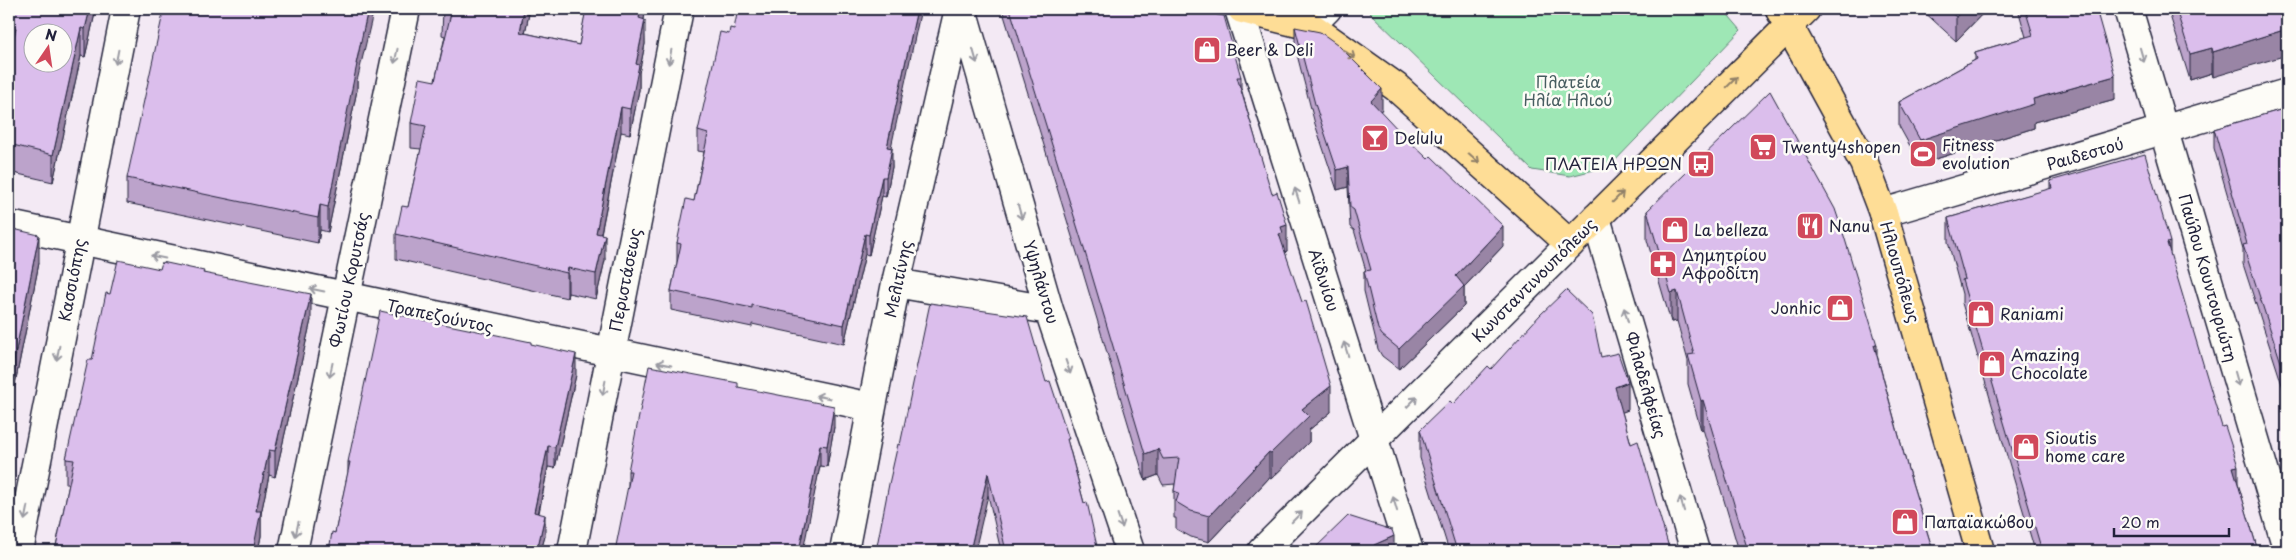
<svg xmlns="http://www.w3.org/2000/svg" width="2296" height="560" viewBox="0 0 2296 560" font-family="'Playpen Sans',sans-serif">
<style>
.green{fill:#9ee7b5;stroke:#608478}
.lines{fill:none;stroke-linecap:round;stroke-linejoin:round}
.minor-casing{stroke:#22223b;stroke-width:31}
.major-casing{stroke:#22223b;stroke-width:31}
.minor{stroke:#fdfcf7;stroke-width:28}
.major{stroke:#fedd96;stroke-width:28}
.wall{fill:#bca3cb;stroke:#22223b}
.shaded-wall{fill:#9985a5;stroke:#22223b}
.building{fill:#dbbeec;stroke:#22223b;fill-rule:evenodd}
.oneway{stroke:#908068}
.oneway2{stroke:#9a9aa2}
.labels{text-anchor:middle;stroke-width:5;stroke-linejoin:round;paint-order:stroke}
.poi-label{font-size:16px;fill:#22223b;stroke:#fdfcf7;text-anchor:start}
.park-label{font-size:16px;fill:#475d60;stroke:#fdfcf7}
.street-label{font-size:16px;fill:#22223b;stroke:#fdfcf7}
</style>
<rect width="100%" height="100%" fill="#f3e9f4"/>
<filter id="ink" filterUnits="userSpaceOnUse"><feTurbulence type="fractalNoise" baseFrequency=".02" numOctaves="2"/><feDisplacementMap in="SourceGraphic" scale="10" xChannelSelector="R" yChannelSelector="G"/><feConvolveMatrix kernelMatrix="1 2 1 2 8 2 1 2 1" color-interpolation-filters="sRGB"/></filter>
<g filter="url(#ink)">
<path class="green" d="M1374,9H1723L1741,30L1610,166L1570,176L1532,170L1370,13Z"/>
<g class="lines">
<g class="minor-casing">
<path id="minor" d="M962,9L1049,310L1130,551
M1239,9L1409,551
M2128,9L2287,548
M1310,26L1327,9
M1883,213L2287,93
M1596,218L1695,551
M9,225L871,407
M896,283L1049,310
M19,551L126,9
M293,551L406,9
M572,551L679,9
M844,551L896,283L959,9
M1262,551L1570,244"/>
</g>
<g class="major-casing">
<path id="major" d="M1242,9L1310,26L1396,87L1570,244L1806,9
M1780,10L1864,163L1883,213L1980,551"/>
</g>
<use href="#minor" class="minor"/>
<use href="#major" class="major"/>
</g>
<path class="wall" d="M9,9H96L85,57L81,56L53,182L9,172V61L10,54H9Z
M443,9H530L525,33L579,45L586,11L575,9H646L644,19L645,44L639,73V90L630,134L621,132L601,234L605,260L596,299L568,293L567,298L396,259V234L408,207L421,149L411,148V123L435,81L445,36L442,35Z
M1003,9H1185L1241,77V88L1287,251L1285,252L1331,412L1309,430V442L1271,479L1269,478L1209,542L1191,537L1176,529V518H1174V491L1175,484L1163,485L1158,475L1145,480L1082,269L1003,12Z
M1921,9H1987L1956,41Z
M2018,9H2096L2115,100L2034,122V128L1920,164L1899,126V102L1975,60V52L2026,37Z
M2168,9H2287L2213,77L2212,73L2190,80Z
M1295,27L1382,109L1380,112L1503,246L1464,287V306L1399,369L1382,356L1378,349L1364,291V271H1366L1354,230L1350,227L1348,187L1337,190L1315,124L1295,47Z
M734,29L891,148L892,167L886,197L882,196L869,255L865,254L844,344L752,324V327L671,310V291L677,263V243L694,201L704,152L698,151V131L729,34Z
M357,81V90L328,232L320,230L318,243L127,203V178Z
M2287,108V400L2243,264V249L2214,148V129Z
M2050,181L2170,256L2258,551H2035L1962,303V294L1948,242V218L2050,189Z
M1647,211L1877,355L1909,473L1933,551H1739L1703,429L1701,430L1688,384V361L1677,321L1671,322L1647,240Z
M9,228L39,263L14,389L9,388Z
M160,269L204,273L311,320L275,477L269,475L261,514V536L258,551H55L69,484H66V459L92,360Z
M531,344L576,375L555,468L548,467L539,513L545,536L541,551H329L335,533L348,473V462Z
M1601,357L1628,410L1622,412L1631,444L1670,551H1449L1420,458V430L1453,404L1491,369Z
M1046,382L1069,446L1084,503L1098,551H1001L988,495L900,445Z
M738,387L834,427L827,467L820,466L808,522L628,486V471Z"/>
<path class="shaded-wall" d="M90,9H96L85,57V29Z
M368,9H374L357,81V90L328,232V207L356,64Z
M524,9H530L520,57V32Z
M641,9H646L639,43V18Z
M917,9H921L887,166V147Z
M1964,9H1987L1956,41V17Z
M645,20V44L639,73V90L630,134V109L636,64Z
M81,28V56L53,182V155Z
M2287,29V55L2213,77V52Z
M2212,48V73L2190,80V54Z
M2115,76V100L2034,122V128L1920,164V140L2033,99Z
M1382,89V109L1371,121V101Z
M621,107V132L596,258V233Z
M892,148V167L886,197V177Z
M1348,167V187L1337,190V170Z
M882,177V196L869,255V235Z
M320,205V230L318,243V218Z
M1287,225V251L1283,253L1279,234L1281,227Z
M1503,226V246L1464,287V306L1399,369V349L1456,276Z
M865,234V254L844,344V325Z
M39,235V263L14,389V360Z
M605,235V260L596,299V274Z
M2170,242V265L2167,243Z
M568,268V293L567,298V273Z
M1677,291V321L1671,322V293Z
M311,294V320L275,477V451Z
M1874,345H1877V374Z
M576,354V375L555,468V447Z
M1628,382V410L1615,415V387Z
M1331,386V412L1309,430V442L1271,479V453L1302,409Z
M1703,400V429L1701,430V401Z
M834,406V427L827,467V446Z
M820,445V466L803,551H799Z
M548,446V467L534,534V512Z
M1158,449V475L1145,480V454Z
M269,450V475L261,514V536L258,551H253L256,511Z
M1269,452V478L1209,542V516Z
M2238,466V490L2233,467Z
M988,473V495L975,551H970Z
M545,515V536L541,551H537Z
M1394,536V551H1374V545Z
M1859,547V551H1845Z"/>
<path class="building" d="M9,9H90L85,29L81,28L53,155L9,144V61L16,28L9,26ZM32,32H62V62H32Z
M164,9H368L356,64H357L328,207L320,205L318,218L127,178Z
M443,9H524L520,32L579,45L586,9H641L639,18L645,20L636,64L639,65L630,109L621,107L596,233L605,235L596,274L568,268L567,273L396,234L402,206L408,207L426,126L411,123L420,78L435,81L451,13L442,11Z
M738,9H917L887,147L892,148L886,177H882L869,235L865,234L844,325L752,305V308L671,291L681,244L677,243L686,199L694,201L708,134L698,131L720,32L729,34L730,28L734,29Z
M1010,9H1185L1224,16L1241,77H1237L1272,194L1277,192L1287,225L1281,227L1283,233L1279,234L1302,302L1306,301L1331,386L1302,409L1309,416L1271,453L1269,452L1209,516L1191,511L1176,502L1179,493L1174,491L1179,458L1163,459L1158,449L1145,454L1082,242Z
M1947,9H1964L1956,17Z
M2025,9H2096L2115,76L2033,99L2034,104L1920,140L1899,102L1977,59L1975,52L2033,35Z
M2176,9H2287V29L2213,52L2212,48L2190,54Z
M1295,27L1320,32L1337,44L1382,89L1371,101L1402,134L1428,159L1431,156L1503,226L1456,276L1464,286L1399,349L1382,335L1378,329L1364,271L1371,270L1354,210L1350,207L1348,167L1337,170L1315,104Z
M1770,91L1835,209L1844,236L1877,345H1874L1909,473L1933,551H1861L1859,547L1845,551H1748L1703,400L1701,401L1688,355L1694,354L1677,291L1671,293L1647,211Z
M2287,108V381L2243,245L2247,244L2214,129Z
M2145,154L2170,242L2167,243L2222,427L2225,426L2238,466L2233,467L2258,551H2042L1962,280L1965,279L1948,218L2052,188L2050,181Z
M9,228L39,235L14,360L9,359Z
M118,260L160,269L162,262L204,271L203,273L311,294L275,451L269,450L256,511H261L253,551H55L74,460L66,459L88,360H92L106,293L110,294Z
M1566,290L1592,315L1601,357L1618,353L1628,382L1615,387L1631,444L1638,441L1670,551H1457L1420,430L1450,401L1453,404L1488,366L1491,369L1540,315Z
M930,303L1027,317L1046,382L1050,381L1069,439H1067L1084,503L1087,502L1098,551H1006L988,473L970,551H876L889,484L898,444L900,445Z
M380,311L531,342V344L576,354L555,447L548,446L534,512L545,515L537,551H329L332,532L335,533L350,462H348Z
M649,366L738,383V387L834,406L827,446L820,445L799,551H615L631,471H628Z
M1348,516L1392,530L1394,536L1374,545L1376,551H1312Z"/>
<defs><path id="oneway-shaft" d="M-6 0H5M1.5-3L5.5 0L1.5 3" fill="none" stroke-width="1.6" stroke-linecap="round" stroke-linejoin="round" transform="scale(1.25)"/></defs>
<g class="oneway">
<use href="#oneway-shaft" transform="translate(1349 54) rotate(35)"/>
<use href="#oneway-shaft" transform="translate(1732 82) rotate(-45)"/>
<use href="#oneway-shaft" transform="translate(1474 158) rotate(42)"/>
<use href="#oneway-shaft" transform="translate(1618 197) rotate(-45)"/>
</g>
<g class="oneway2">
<use href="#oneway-shaft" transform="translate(2142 55) rotate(74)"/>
<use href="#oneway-shaft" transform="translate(396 56) rotate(102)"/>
<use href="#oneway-shaft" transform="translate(975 56) rotate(74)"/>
<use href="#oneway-shaft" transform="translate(117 57) rotate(101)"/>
<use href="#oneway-shaft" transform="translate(670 57) rotate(101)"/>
<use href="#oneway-shaft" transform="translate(1297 195) rotate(-108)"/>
<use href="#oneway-shaft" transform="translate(1020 212) rotate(74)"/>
<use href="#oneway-shaft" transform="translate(158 257) rotate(-168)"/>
<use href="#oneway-shaft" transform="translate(317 290) rotate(-168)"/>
<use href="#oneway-shaft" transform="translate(1626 315) rotate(-106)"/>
<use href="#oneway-shaft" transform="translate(1346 349) rotate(-108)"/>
<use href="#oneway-shaft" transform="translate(58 353) rotate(101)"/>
<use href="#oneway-shaft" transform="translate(664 364) rotate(-168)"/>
<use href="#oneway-shaft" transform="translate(1068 367) rotate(71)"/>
<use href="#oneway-shaft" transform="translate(331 370) rotate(102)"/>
<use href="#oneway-shaft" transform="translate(2237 379) rotate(74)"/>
<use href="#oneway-shaft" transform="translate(604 388) rotate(101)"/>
<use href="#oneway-shaft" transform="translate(823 397) rotate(-168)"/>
<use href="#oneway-shaft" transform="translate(1412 402) rotate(-45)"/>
<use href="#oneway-shaft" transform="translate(1395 504) rotate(-106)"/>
<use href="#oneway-shaft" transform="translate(1682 504) rotate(-106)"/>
<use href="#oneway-shaft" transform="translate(26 513) rotate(101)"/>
<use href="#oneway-shaft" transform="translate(1297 517) rotate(-45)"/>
<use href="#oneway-shaft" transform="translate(1120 521) rotate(71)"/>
<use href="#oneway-shaft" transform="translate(297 529) rotate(102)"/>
</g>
</g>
<defs>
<g id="shop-square" transform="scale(1.4375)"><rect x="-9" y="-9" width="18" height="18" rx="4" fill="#d1495b" stroke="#fdfcf7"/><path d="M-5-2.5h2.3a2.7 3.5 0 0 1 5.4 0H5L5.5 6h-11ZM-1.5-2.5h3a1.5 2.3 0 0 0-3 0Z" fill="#fff"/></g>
<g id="bar-square" transform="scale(1.4375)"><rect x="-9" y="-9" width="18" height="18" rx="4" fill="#d1495b" stroke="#fdfcf7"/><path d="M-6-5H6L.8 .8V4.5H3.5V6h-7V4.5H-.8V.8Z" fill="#fff"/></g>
<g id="supermarket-square" transform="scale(1.4375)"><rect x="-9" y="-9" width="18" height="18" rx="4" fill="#d1495b" stroke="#fdfcf7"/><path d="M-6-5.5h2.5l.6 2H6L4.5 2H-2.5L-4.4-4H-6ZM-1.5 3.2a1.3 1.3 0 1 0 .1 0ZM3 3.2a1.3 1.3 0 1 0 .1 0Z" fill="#fff"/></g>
<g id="stadium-square" transform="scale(1.4375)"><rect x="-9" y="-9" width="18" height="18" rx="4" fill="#d1495b" stroke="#fdfcf7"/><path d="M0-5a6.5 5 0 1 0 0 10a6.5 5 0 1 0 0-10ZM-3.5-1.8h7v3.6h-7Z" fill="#fff"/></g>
<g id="bus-square" transform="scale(1.4375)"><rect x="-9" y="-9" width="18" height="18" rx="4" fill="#d1495b" stroke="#fdfcf7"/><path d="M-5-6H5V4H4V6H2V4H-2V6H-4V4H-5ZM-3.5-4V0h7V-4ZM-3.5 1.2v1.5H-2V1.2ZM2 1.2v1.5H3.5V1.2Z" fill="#fff"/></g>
<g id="restaurant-square" transform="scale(1.4375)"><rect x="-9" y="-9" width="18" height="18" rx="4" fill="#d1495b" stroke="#fdfcf7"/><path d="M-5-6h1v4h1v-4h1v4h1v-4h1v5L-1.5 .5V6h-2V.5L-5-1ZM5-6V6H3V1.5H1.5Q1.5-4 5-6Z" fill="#fff"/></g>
<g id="pharmacy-square" transform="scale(1.4375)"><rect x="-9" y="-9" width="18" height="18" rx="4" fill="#d1495b" stroke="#fdfcf7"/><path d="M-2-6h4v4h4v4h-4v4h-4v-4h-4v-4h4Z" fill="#fff"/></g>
</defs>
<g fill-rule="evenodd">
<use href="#shop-square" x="1207" y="50"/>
<use href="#bar-square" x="1375" y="138"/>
<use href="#supermarket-square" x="1763" y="147"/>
<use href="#stadium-square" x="1923" y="154"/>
<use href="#bus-square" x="1701" y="164"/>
<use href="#restaurant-square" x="1810" y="226"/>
<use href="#shop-square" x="1675" y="230"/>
<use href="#pharmacy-square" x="1663" y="264"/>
<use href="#shop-square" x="1840" y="308"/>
<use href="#shop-square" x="1981" y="314"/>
<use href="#shop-square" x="1992" y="364"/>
<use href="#shop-square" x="2026" y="447"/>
<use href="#shop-square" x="1905" y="522"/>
</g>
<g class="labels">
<g class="poi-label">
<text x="1226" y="56">Beer &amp; Deli</text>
<text x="1394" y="144">Delulu</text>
<text x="1942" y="151">Fitness<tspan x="1942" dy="18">evolution</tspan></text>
<text x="1782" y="153">Twenty4shopen</text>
<text x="1682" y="170" text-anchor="end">ΠΛΑΤΕΙΑ ΗΡΏΩΝ</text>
<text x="1829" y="232">Nanu</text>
<text x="1694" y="236">La belleza</text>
<text x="1682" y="261">Δημητρίου<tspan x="1682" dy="18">Αφροδίτη</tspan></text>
<text x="1821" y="314" text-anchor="end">Jonhic</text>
<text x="2000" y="320">Raniami</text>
<text x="2011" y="361">Amazing<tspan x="2011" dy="18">Chocolate</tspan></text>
<text x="2045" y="444">Sioutis<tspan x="2045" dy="18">home care</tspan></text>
<text x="1924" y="528">Παπαϊακώβου</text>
</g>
<g class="park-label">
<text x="1568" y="88">Πλατεία<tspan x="1568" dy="18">Ηλία Ηλιού</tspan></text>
</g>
<g class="street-label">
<text transform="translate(2085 154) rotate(-16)" y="6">Ραιδεστού</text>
<text transform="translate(1900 272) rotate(74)" y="6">Ηλιουπόλεως</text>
<text transform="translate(2208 278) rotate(74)" y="6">Παύλου Κουντουριώτη</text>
<text transform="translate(898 279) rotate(-78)" y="6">Μελιτίνης</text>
<text transform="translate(72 280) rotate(-79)" y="6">Κασσιόπης</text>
<text transform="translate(349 280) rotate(-78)" y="6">Φωτίου Κορυτσάς</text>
<text transform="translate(625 280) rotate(-79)" y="6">Περιστάσεως</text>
<text transform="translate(1324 280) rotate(72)" y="6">Αϊδινίου</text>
<text transform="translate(1534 280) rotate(-45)" y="6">Κωνσταντινουπόλεως</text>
<text transform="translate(1041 282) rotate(73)" y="6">Υψηλάντου</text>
<text transform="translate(440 316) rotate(12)" y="6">Τραπεζούντος</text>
<text transform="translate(1646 385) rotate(74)" y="6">Φιλαδελφείας</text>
</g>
</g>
<rect width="2296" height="560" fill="none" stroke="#fdfcf7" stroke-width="30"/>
<rect x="15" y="15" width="2266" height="530" fill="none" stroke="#22223b" stroke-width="2" filter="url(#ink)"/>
<g transform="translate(48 48) rotate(13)"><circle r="24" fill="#fdfcf7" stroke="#a5a5ac"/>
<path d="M0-4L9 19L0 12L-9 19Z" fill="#d1495b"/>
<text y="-8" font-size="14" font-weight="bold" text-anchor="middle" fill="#22223b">N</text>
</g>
<path d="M2114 528v8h115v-8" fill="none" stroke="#22223b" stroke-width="2.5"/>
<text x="2121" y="528" font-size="15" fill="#22223b" stroke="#fdfcf7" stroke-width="4" paint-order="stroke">20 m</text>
</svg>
